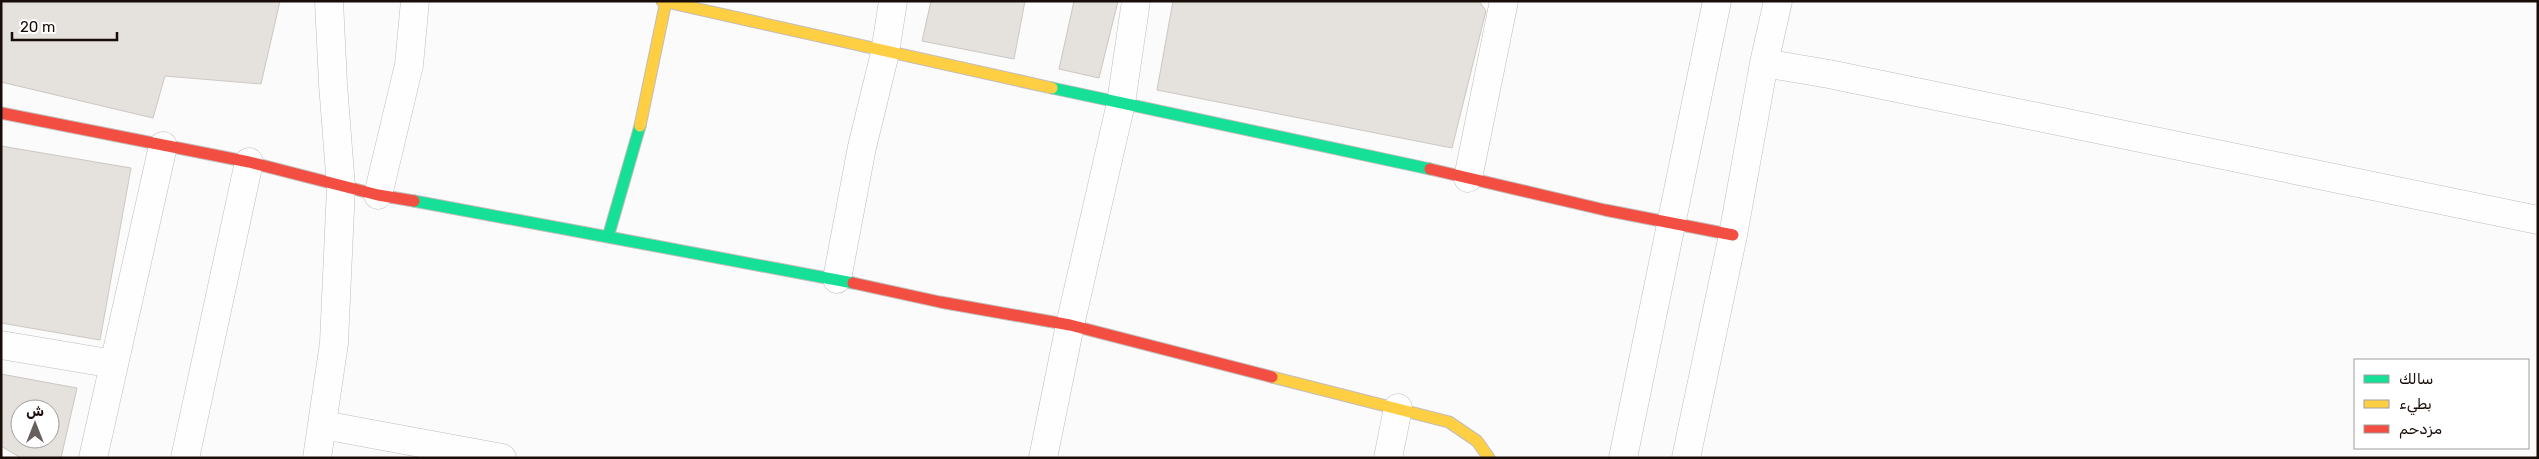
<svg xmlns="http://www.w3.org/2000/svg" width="2539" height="459" viewBox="0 0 2539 459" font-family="Rubik,Cairo,sans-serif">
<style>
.building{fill:#e5e1dd;stroke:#ccc7c3;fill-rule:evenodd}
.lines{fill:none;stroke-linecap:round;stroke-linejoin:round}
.street-casing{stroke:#c2bcba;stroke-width:29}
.fast-casing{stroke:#c2bcba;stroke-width:13}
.slow-casing{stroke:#c2bcba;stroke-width:13}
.jam-casing{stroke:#c2bcba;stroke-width:13}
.street{stroke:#fefefe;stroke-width:28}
.fast{stroke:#16e098;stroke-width:11}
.slow{stroke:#ffcf43;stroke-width:11}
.jam{stroke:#f24e42;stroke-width:11}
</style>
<rect width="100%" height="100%" fill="#fbfbfb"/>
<path class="building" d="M1,1H280L261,84L165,76L153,118L1,82Z
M931,1H1025L1014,59L922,41Z
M1074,1H1118L1099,78L1059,69Z
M1173,1H1479L1486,11L1452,148L1157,90Z
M1,146L131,168L100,340L1,323Z
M1,374L77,388L61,458H21L1,446ZM20,409H50V439H20Z"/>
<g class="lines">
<g class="street-casing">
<path id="street" d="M1764,63L1829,74L2538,220
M1468,178L1504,1
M378,195L409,65L415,1
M837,279L862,147L885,53L893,1
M1,345L114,364
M323,425L502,458
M93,458L163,146
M185,458L249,162
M317,458L334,343L341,187L333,84L329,1
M1043,458L1070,325L1121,103L1136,1
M1388,458L1398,408
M1623,458L1717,1
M1686,458L1733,235L1764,63L1778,1"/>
</g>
<g class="fast-casing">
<path id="fast" d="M1052,88L1430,169
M414,201L608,237L640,126
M608,237L853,283"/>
</g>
<g class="slow-casing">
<path id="slow" d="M662,1L1052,88
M640,126L666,1
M1272,377L1449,422L1477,441L1489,458"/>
</g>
<g class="jam-casing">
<path id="jam" d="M1,113L249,162L378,195L414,201
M1430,169L1605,210L1733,235
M853,283L940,302L1070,325L1272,377"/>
</g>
<use href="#street" class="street"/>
<use href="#fast" class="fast"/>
<use href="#slow" class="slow"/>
<use href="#jam" class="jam"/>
</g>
<rect width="2539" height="459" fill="none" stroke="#180d09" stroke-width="5"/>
<rect x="2354" y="359" width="175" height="90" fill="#ffffff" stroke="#a39e9d"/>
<rect x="2364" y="375" width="25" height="8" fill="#16e098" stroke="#a39e9d"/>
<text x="2399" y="384" font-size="15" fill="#180d09">سالك</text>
<rect x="2364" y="400" width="25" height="8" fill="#ffcf43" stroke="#a39e9d"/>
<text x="2399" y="409" font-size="15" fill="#180d09">بطيء</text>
<rect x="2364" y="425" width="25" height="8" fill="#f24e42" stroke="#a39e9d"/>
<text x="2399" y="434" font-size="15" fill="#180d09">مزدحم</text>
<g transform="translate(35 424)"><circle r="24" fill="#ffffff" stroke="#a39e9d"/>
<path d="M0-4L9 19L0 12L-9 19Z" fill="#67605e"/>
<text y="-8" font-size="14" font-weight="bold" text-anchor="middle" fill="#180d09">ش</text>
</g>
<path d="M12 32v8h105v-8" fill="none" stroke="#180d09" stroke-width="2.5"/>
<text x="20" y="32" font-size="15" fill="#180d09" stroke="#ffffff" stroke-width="4" paint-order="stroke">20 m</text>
</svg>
